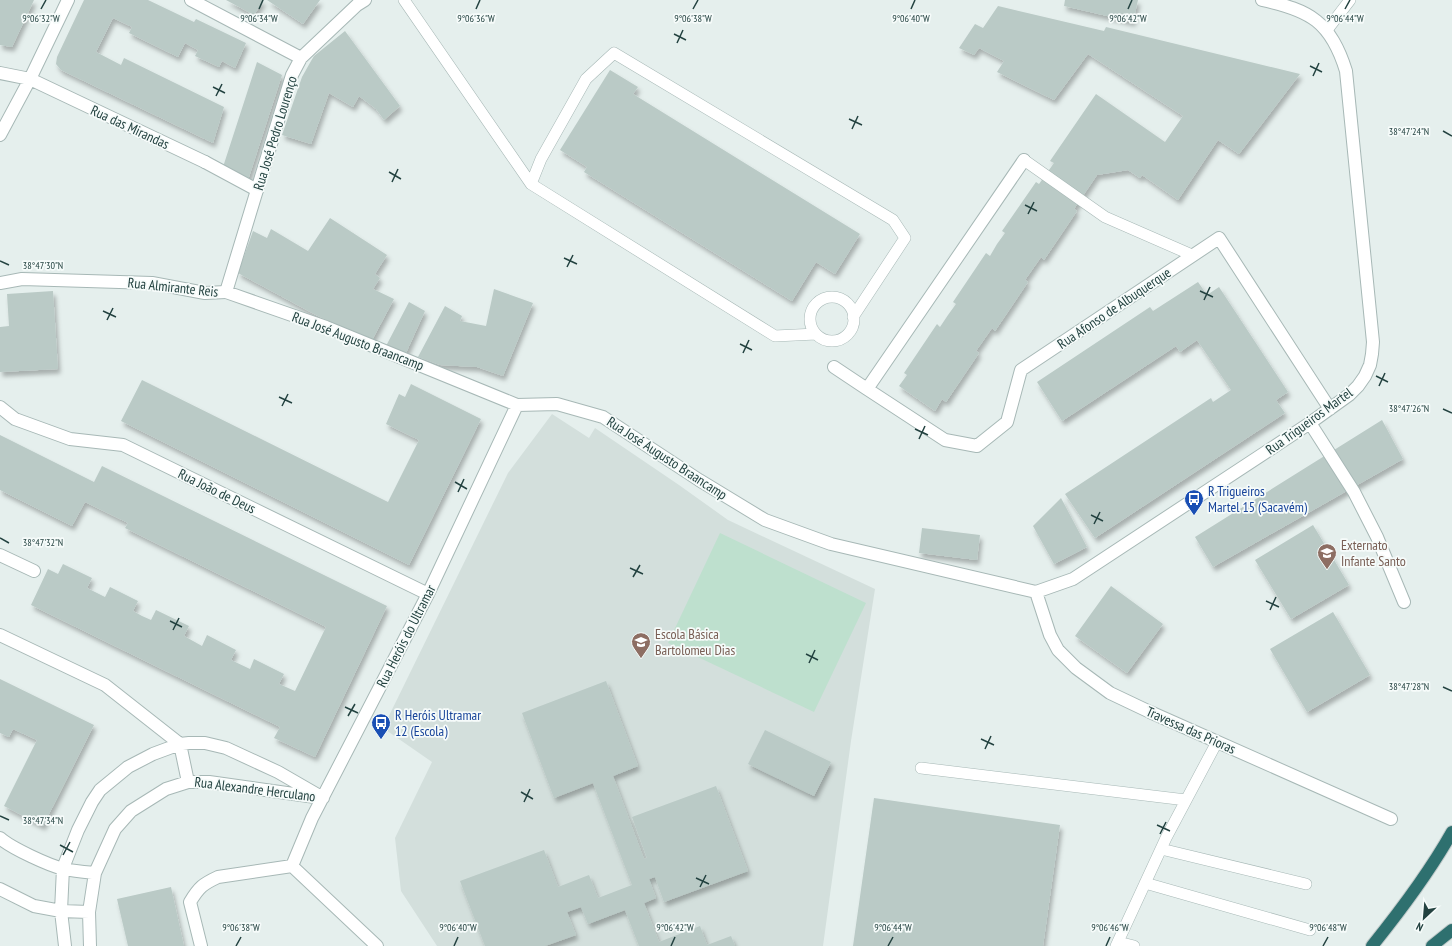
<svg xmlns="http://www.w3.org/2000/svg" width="1452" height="946" viewBox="0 0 1452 946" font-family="'PT Sans Narrow',sans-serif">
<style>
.built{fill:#d3dfdc}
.green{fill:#bee0ce}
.building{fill:#bacac6;filter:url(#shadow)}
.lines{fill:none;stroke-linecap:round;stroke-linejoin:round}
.service-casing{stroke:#a7b8b6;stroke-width:12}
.pedestrian-casing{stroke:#a7b8b6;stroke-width:14}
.minor-casing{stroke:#a7b8b6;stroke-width:14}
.motorway-casing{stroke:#c1caca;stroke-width:14}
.service{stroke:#fff;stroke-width:11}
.pedestrian{stroke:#fff;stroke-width:12}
.minor{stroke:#fff;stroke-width:12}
.motorway{stroke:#2e706f;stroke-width:12}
.ticks{fill:none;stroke:#234240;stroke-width:1.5}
.labels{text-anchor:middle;stroke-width:3.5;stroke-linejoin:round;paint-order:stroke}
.street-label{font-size:14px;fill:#234240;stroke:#f6fbfa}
.transit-label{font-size:14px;fill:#164399;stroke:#f6fbfa;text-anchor:start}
.education-label{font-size:14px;fill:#785e54;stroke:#f6fbfa;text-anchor:start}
.ticks-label{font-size:10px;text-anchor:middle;fill:#234240;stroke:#f6fbfa;stroke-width:3.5;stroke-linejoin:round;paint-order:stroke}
</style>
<defs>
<filter id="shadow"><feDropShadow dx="2.5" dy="4.5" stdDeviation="2" flood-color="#0004"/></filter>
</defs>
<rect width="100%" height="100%" fill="#e5efed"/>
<path class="built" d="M552,414L589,438L595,428L679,485L728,520L875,589L851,741L823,946H437L401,891L395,838L432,762L383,728L508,473Z"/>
<path class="green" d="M720,533L866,603L814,712L668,643Z"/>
<path class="building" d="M0,0H34L12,47L0,45Z
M84,0H148L194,22L196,19L246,43L235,68L222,61L219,67L195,56L198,50L185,43L178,57L129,33L132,27L113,18L96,52L121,65L124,58L224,107L213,143L61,70L56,64L57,57Z
M226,0H264L254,15Z
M267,0H320L303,24Z
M1065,0H1138L1133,22L1064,6Z
M998,6L1104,31L1106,27L1300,74L1239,154L1218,140L1178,200L1142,175L1140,178L1128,170L1097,175L1074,209L1077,211L1044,260L1041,257L1025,280L1028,282L995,331L992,328L976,351L979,353L946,402L942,399L935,411L899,386L907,375L904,373L937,324L940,327L948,315L956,304L953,302L986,253L990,256L997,244L1005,233L1002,231L1036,182L1039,184L1054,163L1050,161L1096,94L1165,142L1183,116L1088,54L1054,100L997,72L1004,61L979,48L974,55L959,48L975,24L983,28Z
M345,31L400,106L384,120L376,109L359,96L353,107L329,93L311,144L282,135L302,77L311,61L314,56Z
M257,62L282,75L248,180L223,167Z
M610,70L638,87L633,94L860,234L835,274L816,262L792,301L584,172L587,167L560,150Z
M330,218L387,255L375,274L380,278L373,289L394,299L371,342L316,315L238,273L253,231L267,238L271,229L308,251Z
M1198,282L1207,295L1219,287L1267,360L1288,392L1276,400L1285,413L1095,538L1065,494L1211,398L1213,402L1231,390L1197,340L1180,352L1176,346L1062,421L1037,382L1150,307L1153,311Z
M494,289L533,303L503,376L477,367L440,365L418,357L445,306L462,316L460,321L486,326Z
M53,291L58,369L0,372V327L9,326L7,294Z
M409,302L425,311L406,353L386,346Z
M142,380L388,502L419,440L386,424L399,394L405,397L411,384L481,419L409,565L121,421Z
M1382,420L1403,459L1213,567L1195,537Z
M0,435L94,482L102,466L387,606L315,757L274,738L280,727L31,605L48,569L58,574L63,564L92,578L87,588L105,597L110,587L138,601L133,611L142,616L151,620L156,610L189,626L184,636L202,646L207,635L236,650L231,660L250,669L254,659L284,674L279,684L295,691L326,627L125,528L128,523L85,502L72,526L0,490Z
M1061,498L1087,547L1054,564L1033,526Z
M1313,525L1349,585L1291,619L1255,560Z
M922,528L980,535L977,560L919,553Z
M1111,586L1163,624L1127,673L1075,636Z
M1333,612L1370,675L1307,712L1270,649Z
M0,679L94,725L43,826L4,806L37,740L13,729L9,737L0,733Z
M606,681L638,766L613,776L644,859L647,858L632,817L716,786L748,871L664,902L655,877L649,879L656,898L644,903L659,942L700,926L707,945L731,936L735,946H639L625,910L588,924L581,907L567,912L576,935L545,946H485L460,881L544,850L558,887L589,875L598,898L632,885L593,783L554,798L522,713Z
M765,730L831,762L814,796L748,764Z
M874,798L1060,825L1043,946H853Z
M171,887L184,946H128L117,899Z"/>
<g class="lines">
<g class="service-casing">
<path id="service" d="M404,0L531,184L775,336L816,334
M1327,30L1350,0
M1024,160L1105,217L1192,255
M531,184L541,159L586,79L614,53L893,220L905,238L853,317
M810 319a22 22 0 1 1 44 0a22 22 0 1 1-44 0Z
M921,768L1186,800
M1161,849L1306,884
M1145,883L1310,930
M1118,942L1134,946
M1116,946L1166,838L1217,742"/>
</g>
<g class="pedestrian-casing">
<path id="pedestrian" d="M205,162L257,190
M0,283L22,279L152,283L205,293L226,292"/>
</g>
<g class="minor-casing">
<path id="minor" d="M191,0L301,58
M365,0L357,5L301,58L292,75L226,292L326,327L517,405L557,404L603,417L699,480L765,520L831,544L1036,592L1073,579L1310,423L1349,395L1358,386L1365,376L1370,365L1372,354L1373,342L1346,71C1331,22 1310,10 1262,0
M0,73L30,79L205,162
M0,135L30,79L68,0
M1024,160L867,389L945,440L977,446L1007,422L1021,370L1219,238L1330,409
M834,367L867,389
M0,407L15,419L70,439L123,445L428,594
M1310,423L1354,492L1377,537L1404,602
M0,555L34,571
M1036,592L1050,635L1058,650L1076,668L1110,693L1150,712L1391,819
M0,635L105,685L180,744L188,782
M0,838C11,848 50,866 64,869C74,871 85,872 95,873
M292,866L312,818L428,594L517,405
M0,889L34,906L61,911L89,912
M65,946L61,911L63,868L78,830L92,802L100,790L128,767L153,754L180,744L189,743H205L226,748L278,772L323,798
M90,946L89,912L95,873L115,829L131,811L166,789L188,782H209L315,797
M201,946L190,902C199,887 203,884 218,877L292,866L377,946"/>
</g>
<g class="motorway-casing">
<path id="motorway" d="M1372,946C1401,910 1429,873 1452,832
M1432,946L1452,930"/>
</g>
<use href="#service" class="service"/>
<use href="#pedestrian" class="pedestrian"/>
<use href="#minor" class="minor"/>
<use href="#motorway" class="motorway"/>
</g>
<path class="ticks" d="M41,9L46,0M259,9L263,0M476,9L480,0M693,9L698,0M911,9L915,0M1128,9L1132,0M1345,9L1350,0M674,34L686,40M677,43L683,30M1310,66L1322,72M1313,76L1319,63M213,87L225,93M216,96L222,84M849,119L862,125M852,129L858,116M1443,131L1452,136M389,172L401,179M392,182L398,169M1025,205L1037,211M1028,214L1034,202M564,258L577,264M0,261L9,265M567,267L573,255M1200,291L1213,297M1204,300L1210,287M103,311L116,317M107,320L113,308M740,344L752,350M743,353L749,340M1376,376L1388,382M1379,386L1385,373M279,397L292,403M282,406L288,394M1443,409L1452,413M915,429L928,435M919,439L925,426M455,482L467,489M458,492L464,479M1091,515L1103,521M1094,524L1100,512M0,538L9,543M630,568L643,574M633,577L640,565M1266,601L1279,607M1270,610L1276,597M170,621L182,627M173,630L179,618M806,654L818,660M809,663L815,650M1443,687L1452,691M345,707L358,713M348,716L355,704M981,739L994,745M985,749L991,736M521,792L533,799M524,802L530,789M0,816L9,820M1157,825L1170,831M1160,834L1166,822M60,845L73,852M63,855L70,842M696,878L709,884M700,887L706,875M236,946L241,937M454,946L458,937M671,946L675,937M888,946L893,937M1106,946L1110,937M1323,946L1328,937"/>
<defs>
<g id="bus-pin" transform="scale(1)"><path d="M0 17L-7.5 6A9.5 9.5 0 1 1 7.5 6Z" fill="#1a4fb4" stroke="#f6fbfa"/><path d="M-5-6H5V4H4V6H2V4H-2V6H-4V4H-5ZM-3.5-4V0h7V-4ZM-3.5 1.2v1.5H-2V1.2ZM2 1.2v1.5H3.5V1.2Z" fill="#fff"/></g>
<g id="school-pin" transform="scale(1)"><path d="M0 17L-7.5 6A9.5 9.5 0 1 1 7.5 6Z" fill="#8d6e63" stroke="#f6fbfa"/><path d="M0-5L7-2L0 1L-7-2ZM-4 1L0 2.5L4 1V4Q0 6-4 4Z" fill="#fff"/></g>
</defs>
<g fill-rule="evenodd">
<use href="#bus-pin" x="1194" y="499"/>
<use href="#school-pin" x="1327" y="553"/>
<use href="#school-pin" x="641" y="642"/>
<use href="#bus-pin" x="381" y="723"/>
</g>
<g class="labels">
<g class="street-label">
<text transform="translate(130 127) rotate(25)" y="5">Rua das Mirandas</text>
<text transform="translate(275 133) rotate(-73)" y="5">Rua José Pedro Lourenço</text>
<text transform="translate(173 287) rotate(6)" y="5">Rua Almirante Reis</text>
<text transform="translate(1114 308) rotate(-34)" y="5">Rua Afonso de Albuquerque</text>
<text transform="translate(358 341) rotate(21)" y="5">Rua José Augusto Braancamp</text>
<text transform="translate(1309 421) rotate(-36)" y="5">Rua Trigueiros Martel</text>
<text transform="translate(667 458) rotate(33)" y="5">Rua José Augusto Braancamp</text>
<text transform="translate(217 491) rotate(26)" y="5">Rua João de Deus</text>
<text transform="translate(406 636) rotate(-63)" y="5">Rua Heróis do Ultramar</text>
<text transform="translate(1191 730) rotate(24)" y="5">Travessa das Prioras</text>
<text transform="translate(255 789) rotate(7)" y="5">Rua Alexandre Herculano</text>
</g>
<g class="transit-label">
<text x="1208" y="496">R Trigueiros<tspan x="1208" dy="16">Martel 15 (Sacavém)</tspan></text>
<text x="395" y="720">R Heróis Ultramar<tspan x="395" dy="16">12 (Escola)</tspan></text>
</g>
<g class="education-label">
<text x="1341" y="550">Externato<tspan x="1341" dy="16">Infante Santo</tspan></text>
<text x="655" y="639">Escola Básica<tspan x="655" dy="16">Bartolomeu Dias</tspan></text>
</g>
</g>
<g class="ticks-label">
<text x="41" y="22">9°06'32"W</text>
<text x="259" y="22">9°06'34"W</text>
<text x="476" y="22">9°06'36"W</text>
<text x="693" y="22">9°06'38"W</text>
<text x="911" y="22">9°06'40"W</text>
<text x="1128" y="22">9°06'42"W</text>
<text x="1345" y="22">9°06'44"W</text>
<text x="1409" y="135">38°47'24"N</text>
<text x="43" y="269">38°47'30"N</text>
<text x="1409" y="412">38°47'26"N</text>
<text x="43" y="546">38°47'32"N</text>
<text x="1409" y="690">38°47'28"N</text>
<text x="43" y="824">38°47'34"N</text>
<text x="241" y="931">9°06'38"W</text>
<text x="458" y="931">9°06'40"W</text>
<text x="675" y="931">9°06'42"W</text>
<text x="893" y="931">9°06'44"W</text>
<text x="1110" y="931">9°06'46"W</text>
<text x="1328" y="931">9°06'48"W</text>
</g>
<g transform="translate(1424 918) rotate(206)" stroke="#f6fbfa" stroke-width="3" paint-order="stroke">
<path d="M0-3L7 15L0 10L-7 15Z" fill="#234240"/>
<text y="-6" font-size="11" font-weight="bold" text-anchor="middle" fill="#234240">N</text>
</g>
</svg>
